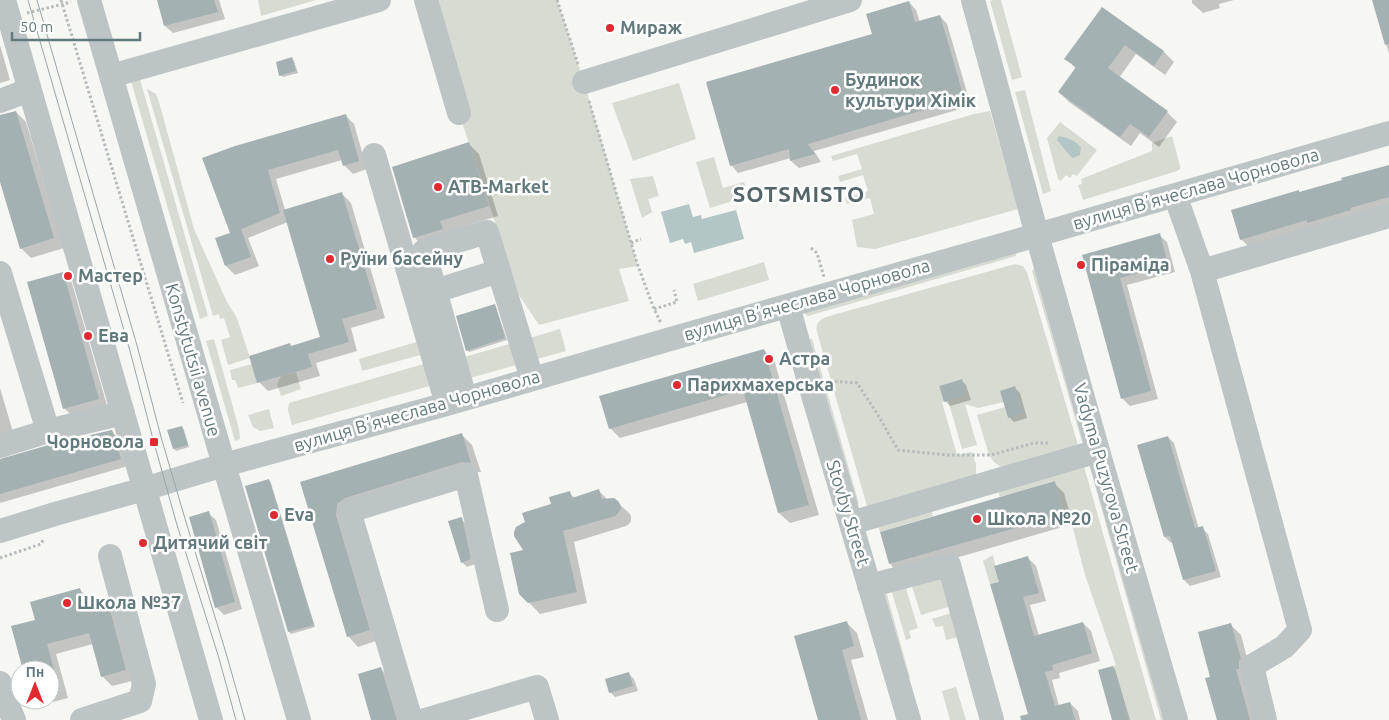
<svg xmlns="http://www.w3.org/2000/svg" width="1389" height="720" viewBox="0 0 1389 720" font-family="Ubuntu,sans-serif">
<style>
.green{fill:#d8dbd2}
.water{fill:#b4c5c5}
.shadow{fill:#0003}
.building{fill:#a4b1b3}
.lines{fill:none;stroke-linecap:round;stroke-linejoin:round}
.path{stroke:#b6bbbc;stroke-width:3;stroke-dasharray:2.5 2.5;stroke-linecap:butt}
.minor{stroke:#bdc4c6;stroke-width:24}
.tram{stroke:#9ba6a9;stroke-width:1}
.poi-dot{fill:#e12930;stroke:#fff;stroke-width:2}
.labels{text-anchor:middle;stroke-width:5;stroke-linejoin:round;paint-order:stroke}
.poi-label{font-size:18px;font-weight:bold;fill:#627a7e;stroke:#fff;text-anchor:start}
.street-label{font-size:18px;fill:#627a7e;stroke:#fff}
.district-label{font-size:22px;font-weight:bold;letter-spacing:1px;fill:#546569;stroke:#fff}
</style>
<rect width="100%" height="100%" fill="#f6f6f3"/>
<path class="green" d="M258,0H316L261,16Z
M426,0H557L584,82L638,266L619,269L629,301L539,325L519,295L459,113Z
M994,0H1001L1022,77L1012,80L990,1Z
M139,76L208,316L200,319L131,81Z
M679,83L696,139L633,161L612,103Z
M147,89L156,94L159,102L194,229L227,302L237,318L250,358L228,365L221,340L230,337L224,318L220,319L219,314L213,316Z
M1025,90L1051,191L1043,194L1015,92Z
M990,111L1018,209L875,249L857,247L852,220L874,214L870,198L847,204L845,198L868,191L863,175L840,182L838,176L862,169L857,154L833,161L831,156L974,114Z
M1060,122L1097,150L1077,176L1073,174L1070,178L1066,175L1061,181L1058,179L1047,138Z
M1172,136L1180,166V169L1177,171L1083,200L1078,185L1082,184L1081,179L1152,151V143Z
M714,157L723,188L744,182L749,196L710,208L696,162Z
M653,176L659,196L648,199L652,212L642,218L630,179Z
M1017,249L1016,256L808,316L803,312Z
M764,262L769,280L698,301L693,284Z
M1015,264L1023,266L1027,272L1080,452L1001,467L994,462L989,455L977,415L1005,407L1008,418L1023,413L1004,402L978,408L965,404L977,445L962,449L948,400L966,395L961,379L939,386L944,402H942L957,455L972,452L976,464V475L869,513L817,332C815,324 819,320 826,317Z
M1036,266L1087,442L1084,449L1032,271Z
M560,329L566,351L449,384L444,363Z
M214,339L239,429L240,439L235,441L206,341Z
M812,339L859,504L854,505L807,340Z
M420,341L424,354L362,371L359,359Z
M427,363L433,385L292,425L288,410L289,403Z
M252,364L257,383L238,388L235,380H232L230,370Z
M296,372L301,389L281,396L277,384L281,376Z
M269,409L274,428L260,431L253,427L248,415Z
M1083,463L1156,720H1129L1113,666L1116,665L1085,575L1069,513L1064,514L1055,481L1000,497L996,486Z
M1089,464L1095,468L1166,720H1161Z
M930,505L933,516L880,532L876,520Z
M993,555L999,582L990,584L983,561Z
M940,575L955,605L921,615L910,580Z
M904,582L918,628L909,631L911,638L906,640L890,586Z
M886,591L910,678L905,680L882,600L884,592Z
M957,611L964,636L946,640L943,626L936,627L932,619Z
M956,687L966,720H950L942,691Z"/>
<path class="water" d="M1060,136C1068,138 1076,141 1081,147L1080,155L1073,158L1070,156L1057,140L1058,137Z
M689,204L693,217L701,215L702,219L736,210L744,239L694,253L691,242L685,244L683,239L670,243L661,212Z"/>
<path class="shadow" d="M158,0H219L225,19L173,33L165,26Z
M1192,0H1234L1219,4L1220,8L1203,13L1192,3Z
M1374,0H1389V54Z
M909,2L916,10L920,22L940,16L947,24L971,106L814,151L821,162L799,168L791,161V158L738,173L731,165Z
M1102,8L1164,52L1174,62L1165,75L1136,54L1119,78L1167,112L1177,122L1159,147L1140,133L1131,146L1069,102L1059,92L1076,69L1066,58Z
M0,45L10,80L0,83Z
M292,58L294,61L298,73L283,77L280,75Z
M16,112L26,122L64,248L31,258L21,248L0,178V117Z
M345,115L354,124L367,169L353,174L344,165L342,160L276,179L285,210L342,194L351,203L385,318L351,328L357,351L316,363L320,376L268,391L259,382L289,344L292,347L322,337L288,222L248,238L259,266L235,275L226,266L216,239L231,234L204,158Z
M469,144L479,154L498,216L450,231L452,239L424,247L414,237Z
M1389,166V210L1251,249L1241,239L1300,193Z
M1159,235L1167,242L1175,272L1127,285L1158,399L1130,406L1123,399L1083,255Z
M62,273L72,283L108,409L74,418L64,408Z
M494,305L496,307L507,340L469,352L467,350Z
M764,350L774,360L819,515L790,523L779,513L747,402L620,438L610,428Z
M961,380L966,385L971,400L950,406L945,401Z
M0,388L13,432L0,436Z
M1015,388L1020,393L1027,418L1014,422L1009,417Z
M182,427L184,430L189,447L176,451L174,449L169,431Z
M112,431L119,439L128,466L0,503V460Z
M462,435L472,445L481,472H473L355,508L379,640L358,647L348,636L301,483Z
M1168,437L1174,443L1199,529L1202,528L1208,534L1221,577L1190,586L1184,580L1173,542L1171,543L1165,537Z
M269,480L271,483L315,627L291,634L289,632Z
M1054,483L1064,493L1073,524L900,574L890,564Z
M599,491L608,500L617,502L629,513L631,516V521L629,524L626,526L574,542L587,603L540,614L520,593L525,551L552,505L569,493L575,498Z
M208,513L216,520L242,609L224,615L216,607Z
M461,519L466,524L476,564L467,567L462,562Z
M1028,558L1036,566L1046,601L1030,605L1039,636L1083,623L1091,631L1100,661L1059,673L1060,678L1052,680L1059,706L1070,703L1078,711L1080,720H1031L1001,583Z
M80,590L90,600L91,605L107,601L117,611L136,680L112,686L102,676L93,644L56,654L68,698L41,705L35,700H50V670H24L36,621Z
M847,623L857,633L864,657L851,660L868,720H819Z
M1231,625L1241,635L1250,669L1257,720H1218L1212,678Z
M1113,667L1115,669L1130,720H1113Z
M381,669L391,679L403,720H372Z
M629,674L634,679L638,691L615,697L610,692Z"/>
<path class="building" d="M157,0H214L218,12L164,26Z
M1372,0H1389V44L1385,45Z
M909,1L915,22L940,15L964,98L808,144L815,154L790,161L789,149L730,166L706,82L872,34L866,14Z
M1102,7L1164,51L1154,66L1125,45L1108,68L1168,111L1149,137L1130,124L1120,137L1058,92L1076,67L1064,59Z
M292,57L296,71L279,76L276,62Z
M16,111L54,238L20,249L0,182V115Z
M346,114L359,161L343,166L338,150L268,170L280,213L239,230L241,229L251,257L225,266L215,238L230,233L202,158L235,146Z
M469,142L489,206L440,221L443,229L413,238L392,167Z
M1389,165V197L1350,208L1351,210L1307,223V220L1240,240L1231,210L1299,190V192L1342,180L1341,178Z
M342,192L377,309L342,319L349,342L308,354L312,367L257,383L249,356L290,343L291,346L320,337L283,210Z
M1160,233L1168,265L1120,278L1151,391L1121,399L1082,255Z
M63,272L99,399L63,409L27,282Z
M495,304L505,338L466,351L456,316Z
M764,349L809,505L778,513L743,390L609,429L599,396Z
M962,379L966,395L944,402L939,386Z
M1015,386L1023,413L1008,418L1000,391Z
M182,426L188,445L173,449L167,430Z
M112,430L121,459L0,494V459L52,444Z
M462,433L471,463L462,462L345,498L337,504L336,515L370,630L347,637L300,482Z
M1168,436L1195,528L1203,526L1216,571L1183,580L1170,536L1164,537L1137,445Z
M269,479L314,625L288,632L245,486Z
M1055,481L1064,514L889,564L880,532Z
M599,489L602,499L614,498L618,501L620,504L621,509L618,513L615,516L563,531L577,592L528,603L519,594L510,553L523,550L514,536V532L516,527L525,522L522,513L551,504L549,497L570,491L572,498Z
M209,511L235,602L215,608L189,517Z
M462,517L471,559L461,563L448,521Z
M1028,556L1039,593L1023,597L1034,636L1083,622L1092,653L1052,665L1053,670L1045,672L1055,706L1070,702L1075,720H1021L1020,716L1028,714L990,584L999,582L994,566Z
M80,588L85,605L107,599L126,670L101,677L89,633L47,644L54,670H23L11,626L35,620L30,602Z
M847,621L854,646L842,650L861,720H818L794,636Z
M1231,623L1241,659L1239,661V669H1236L1250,720H1217L1205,678L1210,677L1198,632Z
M1113,666L1129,720H1112L1098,670Z
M381,667L397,720H371L358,674Z
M629,672L633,686L609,693L605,679Z"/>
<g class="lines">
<path class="path" d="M61,0L183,403
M557,0L578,64
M27,13L71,2
M589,101L638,266L654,309L661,323
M631,243L641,239
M811,248L817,253L824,277
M654,309L677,302L674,290
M830,381L857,383L878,415L898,450L948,455H991L1034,443H1049
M0,558L41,544L44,538"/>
<path class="minor" d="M4,0L211,720
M89,0L224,465L299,720
M426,0L459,113
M973,0L1037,235L1098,451L1176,720
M111,76L379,0
M584,82L850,0
M0,101L29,90
M374,155L447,404
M1175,195L1202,271L1300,630L1284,647L1252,666L1265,720
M1202,271L1389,216
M0,273L48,431
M435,291L499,271
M788,306L810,385L909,720
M465,398L424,251L487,232L532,379
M0,446L48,431L123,413
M851,523L1098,451
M0,531L55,514L144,489L224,465L447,404L667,340L1037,235L1389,133
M869,586L949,565L992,720
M0,683L4,696L14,720
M82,720L140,701L144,684L110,556
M411,720L349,511L466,475L497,610
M425,720L537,687L547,720"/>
<path class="tram" d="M28,0L130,351L153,439L177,525L218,655L236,720
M37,0L138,349L161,437L186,522L226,653L245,720"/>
</g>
<g class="poi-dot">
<circle cx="610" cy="28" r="5"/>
<circle cx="835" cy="90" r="5"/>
<circle cx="438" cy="187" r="5"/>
<circle cx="330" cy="259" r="5"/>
<circle cx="1081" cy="265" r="5"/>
<circle cx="68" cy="276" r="5"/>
<circle cx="88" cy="336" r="5"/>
<circle cx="769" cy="359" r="5"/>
<circle cx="677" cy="385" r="5"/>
<rect x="149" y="437" width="10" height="10" rx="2.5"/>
<circle cx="274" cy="515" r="5"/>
<circle cx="977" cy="519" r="5"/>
<circle cx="143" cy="543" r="5"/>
<circle cx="67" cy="603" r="5"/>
</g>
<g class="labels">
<g class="poi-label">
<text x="620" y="34">Мираж</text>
<text x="845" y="86">Будинок<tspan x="845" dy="21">культури Хімік</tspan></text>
<text x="448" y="193">ATB-Market</text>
<text x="340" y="265">Руїни басейну</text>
<text x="1091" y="271">Піраміда</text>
<text x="78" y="282">Мастер</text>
<text x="98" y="342">Ева</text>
<text x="779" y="365">Астра</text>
<text x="687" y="391">Парихмахерська</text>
<text x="144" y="448" text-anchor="end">Чорновола</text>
<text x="284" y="521">Eva</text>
<text x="987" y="525">Школа №20</text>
<text x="153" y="549">Дитячий світ</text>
<text x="77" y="609">Школа №37</text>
</g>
<g class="street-label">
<text transform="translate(1196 189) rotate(-16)" y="6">вулиця Вʼячеслава Чорновола</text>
<text transform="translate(807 300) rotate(-16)" y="6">вулиця Вʼячеслава Чорновола</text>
<text transform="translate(193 360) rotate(74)" y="6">Konstytutsii avenue</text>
<text transform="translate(417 411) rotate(-16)" y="6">вулиця Вʼячеслава Чорновола</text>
<text transform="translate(1106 478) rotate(74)" y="6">Vadyma Puzyrova Street</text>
<text transform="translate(848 513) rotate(73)" y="6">Stovby Street</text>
</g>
<g class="district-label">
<text x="799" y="202">SOTSMISTO</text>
</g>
</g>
<g transform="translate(35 685)"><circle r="24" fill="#ffffff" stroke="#c0cacb"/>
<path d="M0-4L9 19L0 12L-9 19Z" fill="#e12930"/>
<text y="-8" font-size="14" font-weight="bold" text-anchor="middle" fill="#627a7e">Пн</text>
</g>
<path d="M12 32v8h128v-8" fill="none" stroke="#627a7e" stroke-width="2.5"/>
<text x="20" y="32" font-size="15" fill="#627a7e" stroke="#ffffff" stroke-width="4" paint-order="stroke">50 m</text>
</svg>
